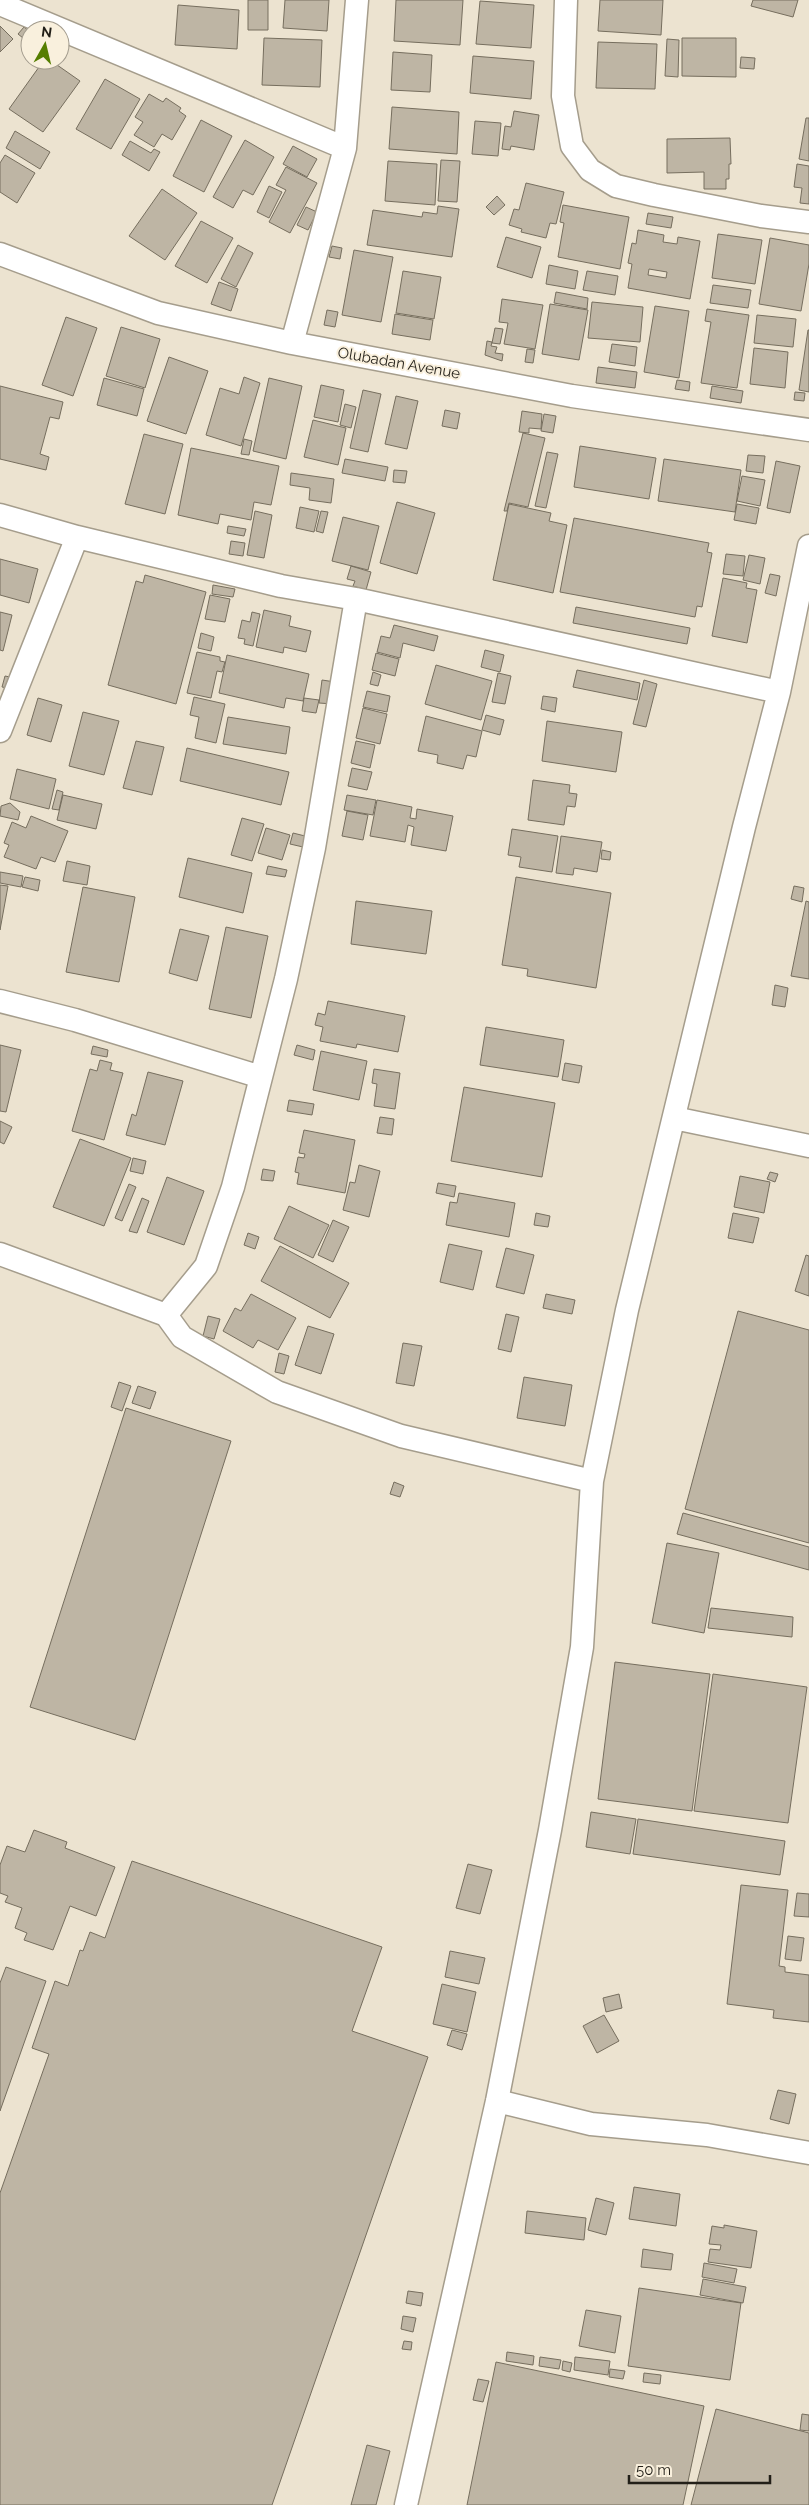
<svg xmlns="http://www.w3.org/2000/svg" width="809" height="2505" viewBox="0 0 809 2505" font-family="Raleway,sans-serif">
<style>
.building{fill:#beb5a4;stroke:#766e5e;fill-rule:evenodd}
.lines{fill:none;stroke-linecap:round;stroke-linejoin:round}
.minor-casing{stroke:#a59d8c;stroke-width:25}
.minor{stroke:#fff;stroke-width:22}
.labels{text-anchor:middle;stroke-width:4;stroke-linejoin:round;paint-order:stroke}
.street-label{font-size:15px;fill:#221f18;stroke:#f9f0dd}
</style>
<rect width="100%" height="100%" fill="#ece3d0"/>
<path class="building" d="M248,0H268V30H248Z
M285,0H329L327,31L283,28Z
M396,0H463L460,45L394,41Z
M600,0H663L661,35L598,31Z
M753,0H798L793,17L751,6Z
M480,1L534,5L531,48L476,44Z
M178,5L239,10L237,49L175,45Z
M0,26L13,39L0,52Z
M24,27L30,32L28,42L18,34Z
M264,38L322,40L320,87L262,85Z
M682,38H736V77L682,76Z
M667,39L679,40L678,77L665,76Z
M598,42L657,44L655,89L596,88Z
M393,52L432,55L430,92L391,90Z
M473,56L534,61L531,99L470,93Z
M741,57L755,58L754,69L740,68Z
M44,60H50L80,81L43,132L9,109Z
M105,79L140,99L111,149L76,129Z
M149,94L163,102L166,98L181,108L179,111L186,116L172,140L162,134L154,147L134,135L143,122L135,117Z
M392,107L459,112L457,154L389,149Z
M514,111L539,115L534,150L511,146L510,150L502,149L505,126L511,127Z
M806,118H809V161L799,159Z
M201,120L232,136L204,192L173,176Z
M475,121L501,123L498,156L472,154Z
M15,131L50,152L40,169L6,148Z
M730,138L731,164H729V179H726V189H704V172L667,173V139Z
M245,140L274,157L253,195L243,190L233,208L213,197Z
M130,141L151,153L154,149L160,152L149,171L122,155Z
M293,146L317,159L307,177L283,164Z
M5,155L35,173L17,203L0,192V163Z
M441,160L460,161L457,202L438,201Z
M388,161L437,164L435,205L385,201Z
M797,164L809,166V204L800,203L802,188L794,187Z
M286,167L317,183L290,233L269,222L286,190L276,185Z
M526,183L564,192L556,224L550,223L546,238L521,232L522,229L509,225L514,209L519,210Z
M269,186L282,192L269,218L257,212Z
M162,189L197,213L165,260L129,236Z
M497,196L505,205L494,215L486,207Z
M563,205L629,217L620,269L558,257L564,223L560,222Z
M438,206L459,209L452,257L367,245L373,210L422,217L423,212L437,214Z
M306,207L317,212L308,230L297,225Z
M648,213L673,217L671,228L646,224Z
M201,221L233,238L207,283L175,266Z
M638,230L664,235L663,242L677,244L678,237L700,241L690,299L628,288L632,264L628,263L632,243L636,244ZM649,269L667,272L666,278L648,275Z
M718,234L762,240L755,284L712,278Z
M506,237L541,247L532,278L497,267Z
M770,238L809,245V264L801,311L759,304Z
M238,245L253,253L236,287L221,279Z
M332,246L342,248L340,259L329,257Z
M354,250L393,257L381,322L342,315Z
M549,265L578,271L575,289L546,284Z
M403,271L441,277L434,319L396,313Z
M587,271L618,276L615,295L583,290Z
M219,282L238,289L231,311L211,304Z
M713,285L751,290L748,308L710,303Z
M556,292L588,298L587,309L554,303Z
M502,299L543,305L535,349L504,344L508,323L499,322Z
M592,302L643,307L640,342L588,338Z
M550,304L588,310L579,360L542,354Z
M655,306L689,311L679,378L644,372Z
M707,309L749,315L737,388L701,383L711,322L705,321Z
M327,310L338,312L335,327L324,325Z
M395,314L433,320L430,340L392,334Z
M757,315L796,319L793,347L754,343Z
M66,317L97,328L73,396L42,385Z
M121,327L160,339L145,388L106,376Z
M495,328L503,329L500,344L492,343Z
M808,330H809V392L799,390Z
M487,341L492,342L491,346L497,347L495,353L503,354L502,361L485,355Z
M612,344L637,347L635,366L609,362Z
M754,348L788,352L785,388L750,384Z
M527,349L535,350L533,363L525,362Z
M169,357L208,371L186,434L147,421Z
M598,367L637,372L635,388L596,383Z
M244,377L260,383L241,446L206,435L220,388L239,394Z
M104,378L144,389L137,416L97,405Z
M269,378L302,386L286,459L253,451Z
M677,380L690,382L689,391L675,389Z
M321,385L344,390L338,422L314,417Z
M0,386L63,402L59,419L50,417L40,454L49,457L46,470L0,459Z
M712,386L743,391L741,403L710,398Z
M363,390L381,394L368,452L350,448Z
M795,392L805,393L804,401L794,400Z
M396,396L418,401L407,449L385,444Z
M345,404L356,407L351,428L340,425Z
M445,410L460,413L457,429L442,426Z
M522,411L542,414L541,429L529,428V433L519,432Z
M544,414L556,416L553,433L541,431Z
M313,420L346,428L338,465L304,457Z
M523,433L545,438L528,507L509,503L507,511H504Z
M144,434L183,444L165,514L125,504Z
M244,439L252,441L249,455L241,454Z
M580,446L656,458L649,499L574,487Z
M191,448L279,466L271,505L254,502L251,520L220,514L218,524L178,515Z
M547,452L558,454L546,508L535,506Z
M748,455L765,456L763,473L746,471Z
M345,459L388,467L385,481L342,473Z
M664,459L741,470L735,512L658,501Z
M776,461L800,466L790,513L767,508Z
M394,470L407,471L405,483L393,482Z
M291,473L334,479L331,503L309,500L310,488L290,485Z
M742,476L765,480L760,506L737,501Z
M397,502L435,513L417,574L380,563Z
M509,504L551,513L549,521L567,525L553,593L493,580Z
M737,504L759,508L756,524L734,520Z
M300,507L319,511L314,532L296,528Z
M255,511L272,515L264,558L247,555Z
M321,511L328,512L323,533L316,531Z
M343,517L379,526L368,570L332,561Z
M574,518L709,543L707,552L712,553L702,607L697,606L695,617L560,592Z
M228,526L246,529L244,536L227,533Z
M231,541L245,543L243,556L229,554Z
M726,554L745,556L743,576L723,574Z
M749,555L765,558L760,584L743,580Z
M0,559L38,569L29,603L0,595Z
M351,566L371,572L366,590L353,586L355,581L347,579Z
M770,574L780,576L776,596L765,593Z
M145,575L206,592L176,704L108,685L136,581L143,583Z
M723,578L747,583L746,588L757,590L747,643L712,636Z
M213,585L235,589L233,597L212,594Z
M210,595L230,599L225,622L205,619Z
M576,607L690,628L687,644L573,623Z
M264,610L291,616L289,626L311,631L306,652L284,647L283,653L256,647Z
M0,612L12,615L3,651L0,650Z
M252,612L260,614L253,646L244,644L245,639L238,638L242,620L250,622Z
M394,625L438,636L434,651L403,643L400,658L377,652L381,636L390,638Z
M201,633L214,637L211,651L198,648Z
M485,650L504,655L500,672L481,667Z
M197,652L220,657V661L225,662L222,672L217,671L211,698L187,693Z
M376,653L399,659L395,676L372,670Z
M227,655L309,674L303,701L286,698L284,708L219,693Z
M436,665L492,681L481,720L425,704Z
M577,670L640,683L637,700L573,687Z
M373,672L381,675L378,686L370,684Z
M498,673L511,676L505,704L492,702Z
M5,676L15,678L13,689L2,687Z
M322,680L335,682L333,704L319,703Z
M644,680L657,684L646,727L633,724Z
M367,691L390,696L387,712L363,707Z
M543,696L557,698L555,712L541,709Z
M194,697L225,704L216,743L195,738L199,717L190,715Z
M38,698L62,705L51,742L27,735Z
M304,698L319,700L316,713L302,711Z
M363,708L387,714L380,744L356,738Z
M83,712L119,721L104,775L69,766Z
M486,715L504,720L500,735L482,730Z
M426,716L482,731L476,757L467,755L463,769L437,763L438,755L418,751Z
M228,717L290,727L286,754L223,744Z
M547,721L622,732L616,772L542,761Z
M136,741L164,747L152,795L123,788Z
M356,741L375,745L370,768L351,763Z
M187,748L289,772L281,805L180,781Z
M352,768L372,772L367,790L348,786Z
M17,769L56,779L49,809L10,799Z
M533,780L570,785L569,793L577,794L575,807L567,806L564,825L528,820Z
M57,790L63,792L59,810L52,809Z
M63,795L102,804L96,829L57,820Z
M347,795L376,800L373,815L344,810Z
M377,800L412,807L410,818L416,819L417,809L453,816L446,851L411,845L414,827L408,825L405,842L370,836Z
M10,803L20,812L18,820L0,816L1,806Z
M347,811L368,815L363,840L342,836Z
M31,816L68,831L55,862L41,857L36,869L4,857L9,845L4,843L12,822L26,828Z
M242,818L264,824L252,861L231,855Z
M266,828L290,835L282,860L258,853Z
M512,829L558,836L552,872L519,867L521,857L508,855Z
M293,833L305,836L303,847L290,844Z
M561,836L602,842L597,872L574,868L573,875L556,873Z
M602,850L611,852L610,860L601,859Z
M188,858L252,873L243,913L179,897Z
M67,861L90,866L87,885L63,881Z
M268,866L287,870L285,877L266,874Z
M0,872L23,876L21,887L0,883Z
M25,877L40,880L38,891L22,887Z
M516,877L611,893L596,988L527,976L528,969L502,965Z
M0,885L8,886L0,930Z
M794,886L804,888L802,902L791,899Z
M83,887L135,897L119,982L66,972Z
M356,901L432,911L426,954L351,944Z
M806,901L809,902V979L791,976Z
M226,927L268,936L251,1018L209,1009Z
M180,929L209,936L197,981L169,973Z
M775,985L788,988L785,1007L772,1005Z
M328,1001L405,1016L398,1052L357,1044L356,1048L320,1041L323,1027L315,1025L318,1013L325,1015Z
M486,1027L564,1040L558,1077L480,1065Z
M0,1045L21,1050L6,1112L0,1111Z
M297,1045L315,1050L313,1060L294,1055Z
M93,1046L108,1050L107,1057L91,1054Z
M321,1051L367,1061L359,1100L313,1090Z
M100,1060L112,1063L110,1070L123,1073L104,1140L72,1131L90,1069L97,1071Z
M565,1063L582,1066L579,1083L562,1080Z
M374,1069L400,1073L395,1109L374,1106L377,1084L372,1083Z
M148,1072L183,1081L165,1145L126,1135L132,1114L136,1116Z
M464,1087L555,1103L542,1177L451,1161Z
M289,1100L314,1104L312,1115L287,1111Z
M380,1117L394,1119L392,1135L377,1133Z
M0,1121L12,1127L4,1144L0,1142Z
M304,1130L355,1140L345,1193L297,1184L299,1173L295,1172L298,1157L304,1158L305,1154L299,1153Z
M80,1139L131,1158L104,1226L53,1207Z
M133,1158L146,1161L143,1174L130,1171Z
M359,1165L380,1171L369,1217L343,1210L350,1182L355,1183Z
M263,1169L275,1171L273,1181L261,1180Z
M770,1172L778,1174L775,1182L767,1179Z
M740,1176L770,1182L764,1213L734,1207Z
M167,1177L204,1191L184,1245L147,1232Z
M438,1183L456,1186L454,1197L436,1193Z
M129,1184L136,1187L122,1221L115,1218Z
M459,1193L515,1203L509,1237L446,1225L450,1202L457,1203Z
M142,1198L149,1201L137,1233L129,1231Z
M289,1206L329,1225L313,1258L274,1239Z
M536,1213L550,1216L548,1227L534,1225Z
M733,1213L759,1218L753,1243L728,1238Z
M333,1220L349,1227L333,1262L318,1255Z
M248,1233L259,1237L255,1249L244,1245Z
M449,1244L482,1251L473,1290L440,1282Z
M280,1246L349,1283L330,1318L261,1281Z
M506,1248L534,1255L524,1294L496,1287Z
M806,1255L809,1256V1296L795,1291Z
M251,1294L296,1318L278,1350L258,1340L253,1348L223,1331L235,1308L241,1311Z
M546,1294L575,1300L572,1314L543,1308Z
M738,1311L809,1330V1543L685,1509Z
M506,1314L519,1317L511,1352L498,1349Z
M208,1316L220,1319L214,1339L203,1336Z
M308,1326L334,1334L321,1374L295,1365Z
M403,1343L422,1346L414,1386L396,1383Z
M279,1353L289,1356L284,1374L275,1372Z
M524,1377L572,1385L565,1426L517,1418Z
M119,1382L131,1386L122,1411L111,1407Z
M138,1386L156,1392L150,1409L132,1403Z
M126,1408L231,1441L135,1740L30,1707Z
M394,1482L404,1486L400,1497L390,1494Z
M683,1513L809,1547V1570L677,1534Z
M667,1543L719,1553L704,1633L652,1623Z
M711,1608L793,1617L792,1637L708,1628Z
M615,1662L710,1674L692,1811L598,1799Z
M713,1674L807,1687L788,1823L694,1811Z
M591,1812L636,1819L630,1854L586,1847Z
M638,1819L785,1841L780,1875L633,1854Z
M34,1830L67,1842L65,1848L115,1867L96,1916L70,1906L53,1950L24,1940L27,1933L15,1928L22,1908L5,1902L8,1896L0,1893V1865L7,1846L25,1852Z
M132,1861L382,1947L352,2031L428,2057L272,2505H0V2193L49,2054L32,2048L55,1981L68,1986L80,1950L83,1951L90,1932L105,1938Z
M468,1864L492,1870L480,1914L456,1908Z
M741,1885L788,1890L779,1966L785,1967V1972L809,1975V2022L773,2018L774,2010L727,2004Z
M797,1893L809,1894V1917L794,1916Z
M788,1936L804,1938L801,1961L785,1959Z
M450,1951L485,1958L479,1984L445,1977Z
M6,1967L46,1981L0,2111V1983Z
M442,1984L476,1992L467,2032L433,2024Z
M619,1994L622,2008L606,2012L603,1998Z
M604,2015L619,2041L597,2053L583,2026Z
M452,2030L467,2034L462,2050L447,2045Z
M778,2090L796,2094L789,2124L770,2119Z
M634,2187L680,2194L676,2226L629,2219Z
M596,2198L614,2203L606,2235L588,2230Z
M527,2211L586,2218L584,2240L525,2233Z
M724,2225L757,2231L751,2268L708,2262L710,2249L720,2250L721,2245L709,2244L712,2226L724,2228Z
M643,2249L673,2254L671,2270L641,2267Z
M704,2263L737,2269L734,2283L702,2277Z
M703,2279L746,2287L743,2303L700,2295Z
M639,2288L741,2303L730,2380L628,2366Z
M408,2291L423,2293L421,2306L406,2303Z
M586,2310L621,2316L615,2353L579,2346Z
M403,2316L416,2318L413,2332L401,2329Z
M404,2341L412,2342L411,2350L402,2349Z
M507,2352L534,2356L533,2365L506,2361Z
M540,2357L561,2360L559,2369L539,2366Z
M575,2357L610,2361L608,2375L574,2370Z
M563,2361L572,2363L570,2372L562,2370Z
M496,2362L704,2406L683,2505H467Z
M610,2369L625,2371L623,2379L609,2377Z
M644,2373L661,2375L660,2384L643,2382Z
M478,2379L489,2381L483,2402L473,2400Z
M716,2409L809,2433V2505H691Z
M802,2414L809,2415V2431L800,2430Z
M367,2445L390,2451L376,2505H351Z"/>
<g class="lines">
<g class="minor-casing">
<path id="minor" d="M566,0L563,96L572,146L590,170L616,186L654,195L761,216L809,222
M0,4L345,148
M0,254L158,313L292,343L572,396L809,430
M292,343L345,148L357,0
M0,515L77,537L281,586L356,599L779,692
M0,731L77,537
M0,1001L75,1020L261,1077
M674,1118L809,1146
M0,1254L166,1315L182,1337L277,1392L401,1436L592,1481
M166,1315L206,1266L233,1187L286,979L314,848L356,599
M497,2101L591,2124L707,2135L809,2153
M406,2505L497,2101L550,1830L582,1647L592,1481L627,1310L744,827L779,692L809,546"/>
</g>
<use href="#minor" class="minor"/>
</g>
<g class="labels">
<g class="street-label">
<text transform="translate(399 363) rotate(10)" y="5">Olubadan Avenue</text>
</g>
</g>
<g transform="translate(45 45) rotate(8)"><circle r="24" fill="#f9f0dd" stroke="#a39c8e"/>
<path d="M0-4L9 19L0 12L-9 19Z" fill="#557e00"/>
<text y="-8" font-size="14" font-weight="bold" text-anchor="middle" fill="#221f18">N</text>
</g>
<path d="M629 2475v8h141v-8" fill="none" stroke="#221f18" stroke-width="2.5"/>
<text x="636" y="2475" font-size="15" fill="#221f18" stroke="#f9f0dd" stroke-width="4" paint-order="stroke">50 m</text>
</svg>
